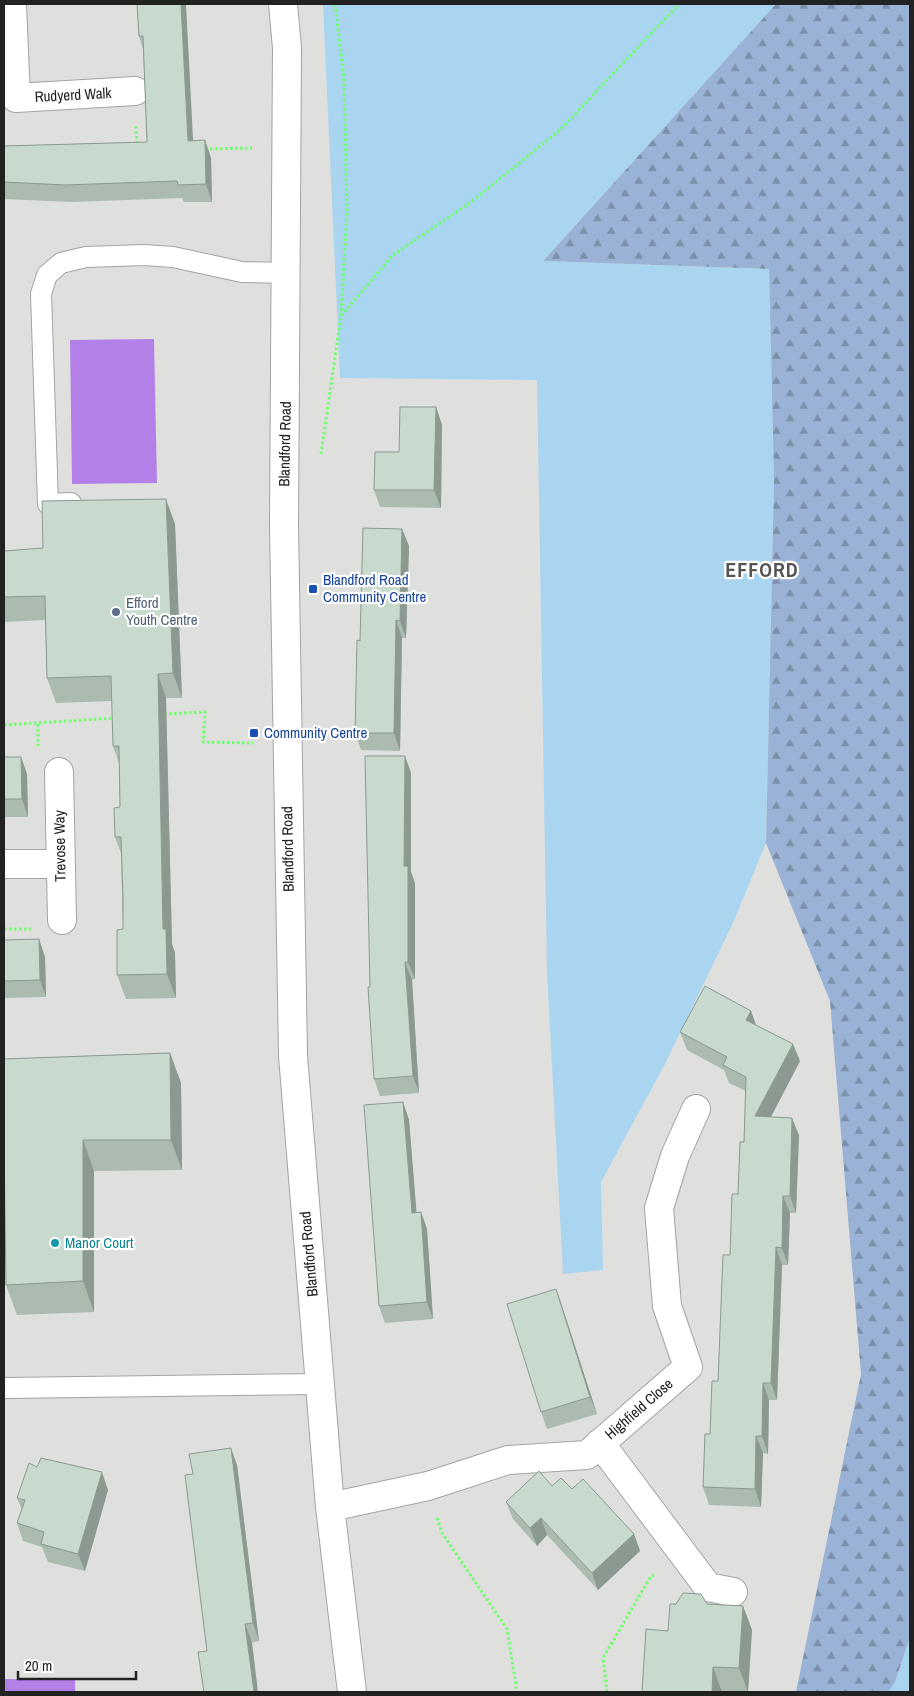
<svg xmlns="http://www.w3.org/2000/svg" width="914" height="1696" viewBox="0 0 914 1696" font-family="'Archivo Narrow',sans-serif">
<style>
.residential{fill:#dfe0de}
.grass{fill:#aad5f0}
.forest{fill:url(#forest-firs)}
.pitch{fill:#b380e8}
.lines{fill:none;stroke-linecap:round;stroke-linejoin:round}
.lane-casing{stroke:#a3a3a3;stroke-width:22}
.street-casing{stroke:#a3a3a3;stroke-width:30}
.path{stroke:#6fff6c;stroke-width:3;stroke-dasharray:2.5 2.5;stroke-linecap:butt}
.lane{stroke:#fff;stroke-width:20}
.street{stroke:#fff;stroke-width:28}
.wall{fill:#abbbb0}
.shaded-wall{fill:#8b9990}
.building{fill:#c7dacd;stroke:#8b9990}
.transit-dot{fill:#1a4fb4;stroke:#fff;stroke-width:2}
.service-dot{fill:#5c6f8a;stroke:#fff;stroke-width:2}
.culture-dot{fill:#0f9aa8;stroke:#fff;stroke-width:2}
.labels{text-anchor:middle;stroke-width:4.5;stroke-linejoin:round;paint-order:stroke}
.street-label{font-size:15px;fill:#222;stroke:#fff}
.transit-label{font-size:15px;fill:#164399;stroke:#fff;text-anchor:start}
.service-label{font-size:15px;fill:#4e5e75;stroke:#fff;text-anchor:start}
.culture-label{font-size:15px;fill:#0d838f;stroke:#fff;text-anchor:start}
.district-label{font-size:20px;font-weight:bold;letter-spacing:1px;fill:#555;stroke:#fff}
</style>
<defs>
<pattern id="forest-firs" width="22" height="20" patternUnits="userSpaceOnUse" patternTransform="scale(1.25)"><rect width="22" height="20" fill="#99b2d5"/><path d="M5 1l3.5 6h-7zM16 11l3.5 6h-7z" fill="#7c90ac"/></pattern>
</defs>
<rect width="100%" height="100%" fill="#e8f2ee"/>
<path class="residential" d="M4,4H910V1692H4Z"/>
<path class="grass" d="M323,4H776L543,261L769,269L774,481L766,843L733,923L664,1066L601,1182L603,1270L563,1274L547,972L537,380L340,378Z
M910,1637V1692H888L895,1682Z"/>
<path class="forest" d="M776,4H910V1637L895,1682L888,1692H796L861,1374L830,1001L766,843L774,481L769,269L543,261Z"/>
<path class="pitch" d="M154,339L157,483L72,484L70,340Z
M4,1679L75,1680V1692H4Z"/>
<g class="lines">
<g class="lane-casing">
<path id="lane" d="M71,503L48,504L41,294L47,275L61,263L86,257L144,255L173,257L242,272L287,273
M4,1388L319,1384"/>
</g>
<g class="street-casing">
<path id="street" d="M12,4L16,98L135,91
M283,4L287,48L284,525L293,1056L330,1507L352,1692
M59,772L62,920
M4,864H61
M600,1443L708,1587L733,1592
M330,1507L428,1486L508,1460L587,1455L688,1367L667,1306L659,1208L675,1156L696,1109"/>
</g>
<path class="path" d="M335,4L344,79L347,212L341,315
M136,126L137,145
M205,149L252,148
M321,454L341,316L392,256L471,202L560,130L679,4
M164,714L205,712L203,742L253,743
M38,724V746
M4,725L115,718
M4,929H31
M437,1518L442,1533L507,1629L517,1692
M607,1692L603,1658L651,1576L656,1575"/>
<use href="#lane" class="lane"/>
<use href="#street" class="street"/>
</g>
<path class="wall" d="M137,4L193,141L205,140L211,158L212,202H184L182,198L71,202L4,199V146L147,142L143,49L139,36Z
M436,407L442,425L441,508L380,507L374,490L399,452Z
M175,524L182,698H166L172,944L175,953L176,998L126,999L117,975L123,929L121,853L115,837L120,807L119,763L113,746L112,701L56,703L47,678L45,620L4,622V551L43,548Z
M402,529L409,546L406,638H402L400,751L361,750L355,733L360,641Z
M405,756L411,773V872L415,883V979L412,980L419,1093L380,1096L374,1079L370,987Z
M4,757H21L27,774L28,817H4Z
M39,939L45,957L46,997L4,998V940Z
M751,1011L756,1025L800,1061L771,1117L799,1135L796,1213H790L788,1265H782L777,1400H769L768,1454L763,1453L761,1507L709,1505L703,1487L710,1434L718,1381L730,1255L738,1194L744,1142L746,1091L729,1083L724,1070L687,1050L680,1032Z
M170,1053L181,1083L182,1170L94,1171V1312L17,1315L6,1285L4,1174V1059Z
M403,1102L409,1120L416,1212H421L427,1229L433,1319L385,1323L379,1306Z
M556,1289L562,1306L597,1414L547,1429L541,1412Z
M237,1465L259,1641L207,1651Z
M37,1467L108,1490L85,1571L48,1562L42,1547L23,1541L17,1523L22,1510L17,1498Z
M552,1486L572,1489L634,1534L640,1551L598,1590L547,1535L537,1546L513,1519L506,1502Z
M707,1604L743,1606L752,1630L748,1692H722L668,1631Z"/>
<path class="shaded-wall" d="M181,4H186L194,158L188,141Z
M205,140L211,158L212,202L206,184Z
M436,407L442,425L441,508L434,490Z
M166,499L175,524L182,698L173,673Z
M402,529L409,546L406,638L400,621Z
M396,620L402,638L400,751L394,733Z
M158,674L166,698L172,944L175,953L176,998L167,974L163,929Z
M405,756L411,773V872L415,883V979L408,962L404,866Z
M21,757L27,774L28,817L22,799Z
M39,939L45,957L46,997L40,980Z
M405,962L412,980L419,1093L413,1076Z
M751,1011L757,1028L746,1020Z
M793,1044L800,1061L762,1134L755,1116Z
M170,1053L181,1083L182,1170L171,1140Z
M403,1102L409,1120L418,1230L412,1213Z
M792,1118L799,1135L796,1213L790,1196Z
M83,1140L94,1171V1312L83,1281Z
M783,1196L790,1213L788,1265L782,1248Z
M421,1212L427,1229L433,1319L427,1302Z
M776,1247L782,1265L777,1400L771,1383Z
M556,1289L562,1306L597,1414L590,1397Z
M763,1383L769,1400L768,1454L762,1436Z
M756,1436L763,1453L761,1507L755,1489Z
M231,1448L237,1465L259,1641L253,1623Z
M102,1472L108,1490L85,1571L78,1554Z
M541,1518L547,1535L537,1546L530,1528Z
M634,1534L640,1551L598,1590L592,1573Z
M743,1606L752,1630L748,1692L739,1668Z
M245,1624L252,1642L258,1692H254Z
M713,1667L722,1692H712Z"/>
<path class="building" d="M137,4H181L188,141L205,140L206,184L178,185L177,181L65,185L4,182V146L147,142L143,36H139Z
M400,407H436L434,490H374L375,452H399Z
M166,499L173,673L158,674L163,929H166L167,974L117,975V930L123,929V898L121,837H115L114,808L120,807L119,746H113L111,676L47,678L45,596L4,597V551L43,548L42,501Z
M363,528L402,529L400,621L396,620L394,733H355L357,640L360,641Z
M365,756H405L404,866H408V962H405L413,1076L374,1079L368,987H370Z
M4,757H21L22,799H4Z
M39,939L40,980L4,981V940Z
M705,986L751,1011L746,1020L793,1044L755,1116L792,1118L790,1196H783L782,1248L776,1247L771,1383H763L762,1436H756L755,1489L703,1487L705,1434H710L712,1381H718L723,1255H730L732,1194H738L740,1142H744L746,1077L723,1065L727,1057L680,1032Z
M170,1053L171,1140H83V1281L6,1285L4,1143V1059Z
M403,1102L412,1213L421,1212L427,1302L379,1306L364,1105Z
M556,1289L590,1397L541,1412L507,1304Z
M231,1448L253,1623L245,1624L254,1692H204L198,1652L207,1651L185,1475L193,1474L189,1454Z
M41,1458L102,1472L78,1554L41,1544L44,1532L17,1523L25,1500L17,1498L29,1463L37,1467Z
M539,1471L552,1486L561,1478L572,1489L583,1479L634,1534L592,1573L541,1518L530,1528L506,1502Z
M683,1593L701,1594L707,1604L743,1606L739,1668L713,1667L712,1692H642L646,1629L668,1631L670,1604H676Z"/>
<g class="transit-dot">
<rect x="308" y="584" width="10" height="10" rx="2.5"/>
<rect x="249" y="728" width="10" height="10" rx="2.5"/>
</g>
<circle class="service-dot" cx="116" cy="612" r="5"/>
<circle class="culture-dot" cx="55" cy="1243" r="5"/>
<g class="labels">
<g class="street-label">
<text transform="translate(73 95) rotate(-3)" y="5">Rudyerd Walk</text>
<text transform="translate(285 444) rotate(-89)" y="5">Blandford Road</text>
<text transform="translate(60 846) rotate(-91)" y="5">Trevose Way</text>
<text transform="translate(288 849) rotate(-91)" y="5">Blandford Road</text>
<text transform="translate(309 1254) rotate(-95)" y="5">Blandford Road</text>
<text transform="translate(639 1409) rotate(-41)" y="5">Highfield Close</text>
</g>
<g class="transit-label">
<text x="323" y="585">Blandford Road<tspan x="323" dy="17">Community Centre</tspan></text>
<text x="264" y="738">Community Centre</text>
</g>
<g class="service-label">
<text x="126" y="608">Efford<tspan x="126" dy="17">Youth Centre</tspan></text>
</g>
<g class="culture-label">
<text x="65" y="1248">Manor Court</text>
</g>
<g class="district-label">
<text x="762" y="577">EFFORD</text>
</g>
</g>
<rect width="914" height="1696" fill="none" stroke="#222222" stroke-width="10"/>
<path d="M18 1671v8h118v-8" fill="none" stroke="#222222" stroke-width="2.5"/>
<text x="25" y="1671" font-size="15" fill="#222222" stroke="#ffffff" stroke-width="4" paint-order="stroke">20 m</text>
</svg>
